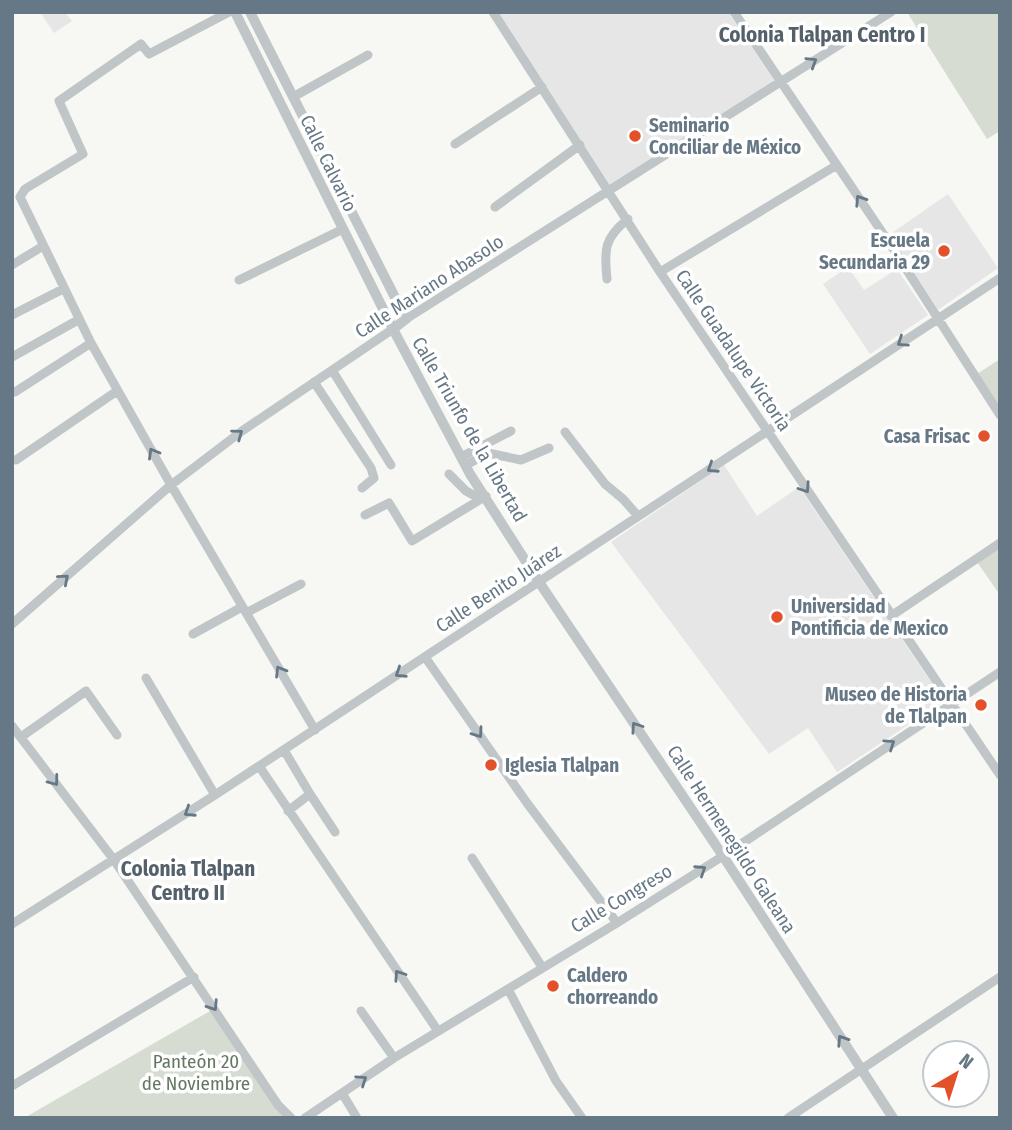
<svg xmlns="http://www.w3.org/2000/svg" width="1012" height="1130" viewBox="0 0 1012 1130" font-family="'Fira Sans Condensed',sans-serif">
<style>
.built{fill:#e5e6e5}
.green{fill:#d7dcd3}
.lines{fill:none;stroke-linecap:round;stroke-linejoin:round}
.minor{stroke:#c0c5c8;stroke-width:9}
.tertiary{stroke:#c0c5c8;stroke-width:10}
.oneway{stroke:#667885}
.poi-dot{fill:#e2512a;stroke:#fff;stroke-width:2.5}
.labels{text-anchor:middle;stroke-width:7;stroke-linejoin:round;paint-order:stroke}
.poi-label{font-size:19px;font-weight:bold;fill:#667885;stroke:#fff;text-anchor:start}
.street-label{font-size:19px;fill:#667885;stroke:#fff}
.park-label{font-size:19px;fill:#667761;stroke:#fff}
.neighbourhood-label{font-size:21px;font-weight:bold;fill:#54616a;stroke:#fff}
</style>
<rect width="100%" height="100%" fill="#f7f7f4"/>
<path class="built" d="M40,12H65L72,21L54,33Z
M498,12H728L776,83L610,188Z
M948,194L998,268L938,310L889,235Z
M848,267L864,290L897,269L928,315L870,354L823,284Z
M724,465L757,516L799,487L944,701L837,772L808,728L769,754L611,542Z"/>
<path class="green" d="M907,12H1000V131L987,139Z
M1000,359V413L974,376Z
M1000,546V595L977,562Z
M210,1011L288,1118H24Z"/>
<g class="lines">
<path class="minor" d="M229,12L149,54L141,44L59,101L83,154L25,189L20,197L91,343L171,485L315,730
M493,12L660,272L1000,775
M734,12L892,247L1000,415
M293,97L368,55
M455,144L542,87
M495,207L580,145
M12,265L43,246
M660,272L837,165
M607,279C604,250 604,238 628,219
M239,280L343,229
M12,315L63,289
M406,319L891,12
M12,357L78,320
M332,370L391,465
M314,382L371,468L374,478L362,488
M15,392L91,343
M565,432L605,484L623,499L638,516
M461,457L511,431
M16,460L117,391
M466,465L488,453L521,460L549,448
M449,474L466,491L481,499
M365,515L389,503L412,541L486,496
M246,613L301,584
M891,616L1000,543
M12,624L171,485L242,431L393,329
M193,634L242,607
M425,657L527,803L617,923
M146,678L215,795
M12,726L114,860L278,1105L291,1118
M21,737L86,691L117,735
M284,750L310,794L288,811
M259,766L438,1031
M310,794L335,832
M472,858L542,967
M12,924L215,795L1000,278
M508,989L556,1081L582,1118
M361,1011L394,1058
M12,1086L194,977
M342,1093L357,1118
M305,1118L394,1058L617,923L723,856L1000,672
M788,1118L1000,977"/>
<path class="tertiary" d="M235,12L393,329L470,474L539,582L723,856L893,1118
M250,12L406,319L393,329"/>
</g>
<defs><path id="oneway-chevron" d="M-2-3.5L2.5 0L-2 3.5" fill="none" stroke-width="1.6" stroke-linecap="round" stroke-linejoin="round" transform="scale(1.75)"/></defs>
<g class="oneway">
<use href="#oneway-chevron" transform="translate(812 62) rotate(-32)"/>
<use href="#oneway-chevron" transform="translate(860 200) rotate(-123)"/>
<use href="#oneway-chevron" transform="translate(902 342) rotate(146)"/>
<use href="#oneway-chevron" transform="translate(238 434) rotate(-36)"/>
<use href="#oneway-chevron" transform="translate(153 453) rotate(-120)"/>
<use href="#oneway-chevron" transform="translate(712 468) rotate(147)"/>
<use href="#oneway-chevron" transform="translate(805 488) rotate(56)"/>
<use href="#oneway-chevron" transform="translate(64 579) rotate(-41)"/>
<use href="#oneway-chevron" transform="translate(280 671) rotate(-121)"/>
<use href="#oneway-chevron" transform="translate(400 673) rotate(147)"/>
<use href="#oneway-chevron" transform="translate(636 727) rotate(-124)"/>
<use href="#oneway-chevron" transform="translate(478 733) rotate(55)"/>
<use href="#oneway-chevron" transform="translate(890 744) rotate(-34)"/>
<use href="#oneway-chevron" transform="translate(54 781) rotate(53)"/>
<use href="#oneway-chevron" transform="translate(189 812) rotate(147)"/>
<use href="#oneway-chevron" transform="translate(701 870) rotate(-33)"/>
<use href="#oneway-chevron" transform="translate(399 975) rotate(-124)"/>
<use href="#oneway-chevron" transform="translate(213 1006) rotate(57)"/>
<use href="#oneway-chevron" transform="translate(842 1040) rotate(-123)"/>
<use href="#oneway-chevron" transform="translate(362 1080) rotate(-34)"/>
</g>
<g class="poi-dot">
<circle cx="635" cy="136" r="7"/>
<circle cx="944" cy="251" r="7"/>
<circle cx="984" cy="436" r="7"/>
<circle cx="777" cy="617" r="7"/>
<circle cx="981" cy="705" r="7"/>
<circle cx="491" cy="765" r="7"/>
<circle cx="553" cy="986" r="7"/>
</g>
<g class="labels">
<g class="poi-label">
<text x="649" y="132">Seminario<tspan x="649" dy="22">Conciliar de México</tspan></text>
<text x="930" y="247" text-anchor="end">Escuela<tspan x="930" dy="22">Secundaria 29</tspan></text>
<text x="970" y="443" text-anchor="end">Casa Frisac</text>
<text x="791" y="613">Universidad<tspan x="791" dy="22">Pontificia de Mexico</tspan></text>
<text x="967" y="701" text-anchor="end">Museo de Historia<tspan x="967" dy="22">de Tlalpan</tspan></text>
<text x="505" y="772">Iglesia Tlalpan</text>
<text x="567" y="982">Caldero<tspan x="567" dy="22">chorreando</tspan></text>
</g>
<g class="street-label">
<text transform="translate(329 163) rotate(64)" y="7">Calle Calvario</text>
<text transform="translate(429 286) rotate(-33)" y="7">Calle Mariano Abasolo</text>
<text transform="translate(734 350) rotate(56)" y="7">Calle Guadalupe Victoria</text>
<text transform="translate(470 429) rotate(60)" y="7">Calle Triunfo de la Libertad</text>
<text transform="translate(498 588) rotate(-33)" y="7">Calle Benito Juárez</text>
<text transform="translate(732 839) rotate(57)" y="7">Calle Hermenegildo Galeana</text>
<text transform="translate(621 898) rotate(-31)" y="7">Calle Congreso</text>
</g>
<g class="park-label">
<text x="196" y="1068">Panteón 20<tspan x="196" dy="22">de Noviembre</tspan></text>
</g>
<g class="neighbourhood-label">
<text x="822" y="42">Colonia Tlalpan Centro I</text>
<text x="188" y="876">Colonia Tlalpan<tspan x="188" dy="24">Centro II</tspan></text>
</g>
</g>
<rect width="1012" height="1130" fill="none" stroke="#667885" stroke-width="28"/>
<g transform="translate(956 1074) rotate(39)"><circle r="33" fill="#ffffff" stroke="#c2c9ce" stroke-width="2"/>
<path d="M0-5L12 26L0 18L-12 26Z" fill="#e2512a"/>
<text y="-10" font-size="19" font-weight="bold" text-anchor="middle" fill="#667885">N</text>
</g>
</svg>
